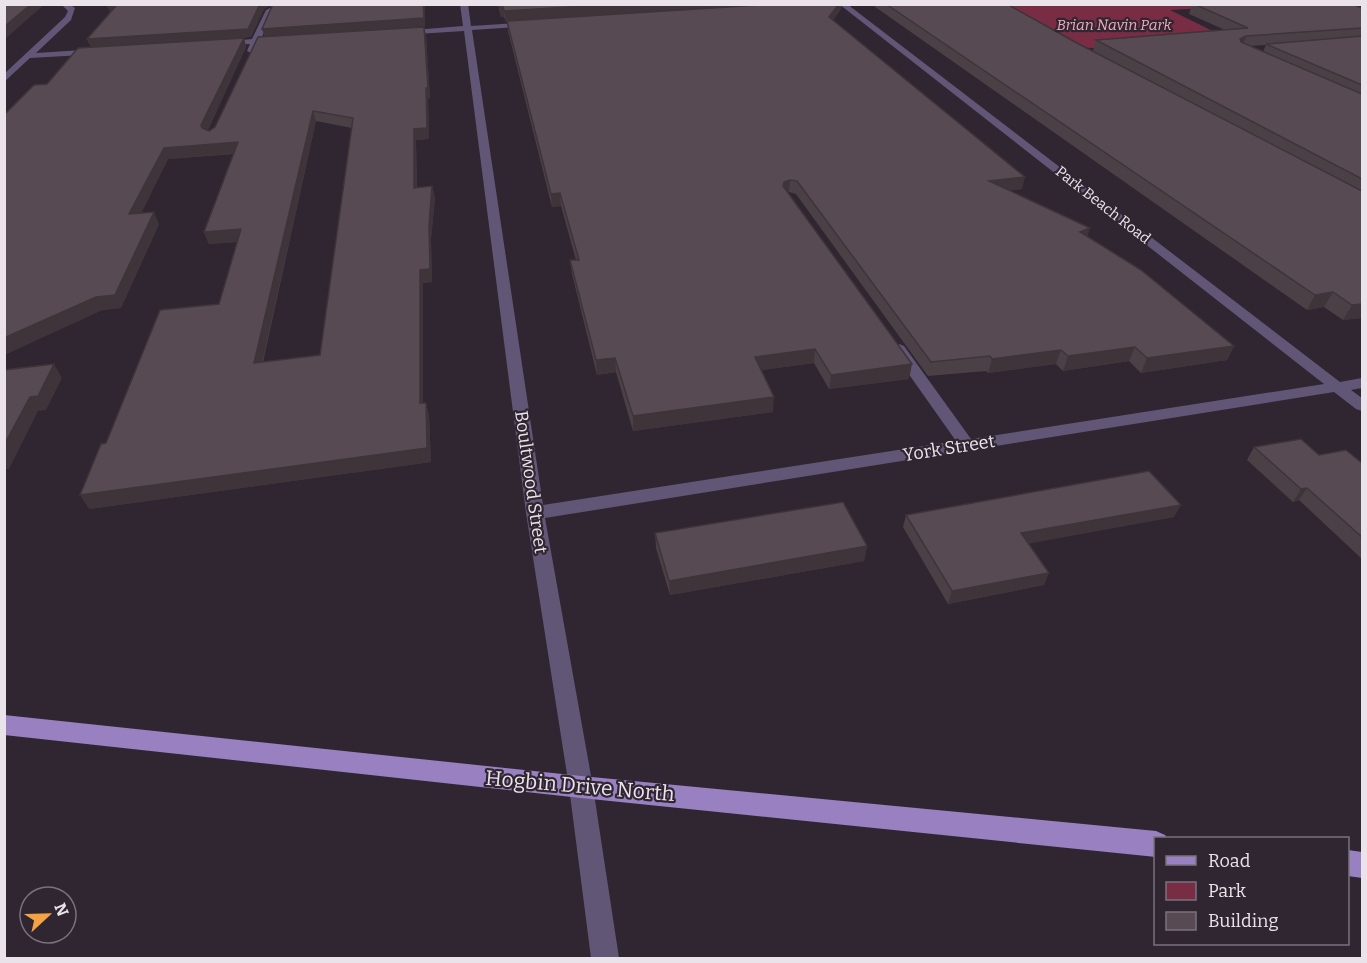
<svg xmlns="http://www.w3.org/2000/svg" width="1367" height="963" viewBox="0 0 1367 963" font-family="Bitter,serif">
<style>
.green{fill:#782d44}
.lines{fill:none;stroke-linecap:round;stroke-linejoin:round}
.minor{fill:#615675;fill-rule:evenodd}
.major{fill:#9880c1;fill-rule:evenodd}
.wall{fill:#4c4047;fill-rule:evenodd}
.shaded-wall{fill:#3e3439}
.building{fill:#584a52;stroke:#3e3439;stroke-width:1.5;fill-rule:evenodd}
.labels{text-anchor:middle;stroke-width:4.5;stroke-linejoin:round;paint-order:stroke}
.far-park-label{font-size:15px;font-style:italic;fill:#f1a9ba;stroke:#2f2631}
.far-street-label{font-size:15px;fill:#eae3ea;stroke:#2f2631}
.street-label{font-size:18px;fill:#eae3ea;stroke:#2f2631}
.near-street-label{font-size:21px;fill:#eae3ea;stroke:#2f2631}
</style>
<rect width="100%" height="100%" fill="#2f2631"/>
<path class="green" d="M992,5H1259L1170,10L1225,37L1094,48L1068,47Z"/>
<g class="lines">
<path class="minor" d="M61,4H69L75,8L71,20L36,53L98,49L101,50V54L30,58L4,82V74L65,17L68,11Z
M460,4H468L471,26L532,22L536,24L532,26L472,30L543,505L956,441L891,349L899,344L904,346L971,439L1324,384L839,4H847L1340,382L1362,378V388L1351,390L1362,398V411L1356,409L1334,392L545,518L593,787L619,958H591L569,787L526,513L464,31L401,35L397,33L401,31L463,26Z
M270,8L274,10L261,39L280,38L284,40L283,42L258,44L254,53H251L247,51L250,44L218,46V42H221L252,39L266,10Z"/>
<path class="major" d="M4,715L581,776L1156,831L1165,835L1167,838H1156V857L581,798L4,735Z
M1348,850L1362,852V878L1348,876Z"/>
</g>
<path class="wall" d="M110,4H425V26L265,37L262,29L272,8L269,6L264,9L251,37L106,46L244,38L246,47L208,130L209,131L424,27L426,36L430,98L428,99L429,139L416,140L417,188L432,186L435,198L431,239L432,282L423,283V403H426L429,416L431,462L89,509L106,443L219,304L237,242L209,244L204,232L234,154L168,159L141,213L159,224L121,308L102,310L4,355V115L47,84L91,47L87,39L110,13ZM316,121L352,128L320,355L263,362Z
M498,4H842L841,9L833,20L1022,189L1010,190L1087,236L1234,346L1227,360L1141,373L1129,361L1063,371L1056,364L988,373L986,371L928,376L796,194L789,192H788L909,379L829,389L814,363L762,370L773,412L633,431L616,372L597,375L572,274L570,260H576L561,206L552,207L508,31L507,21L506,22L504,17H501Z
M871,4H1007L1093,51L1096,40L1225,30L1189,14L1192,4H1352L1362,8V318L1343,320L1324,307L1307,310ZM1266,45L1263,52L1250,46Z
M1254,447L1319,455L1362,463V559L1299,500L1293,502L1247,460Z
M906,515L1174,517L1028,543L1044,585L948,604L903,527Z
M655,533L867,546L864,561L670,595L656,548Z"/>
<path class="shaded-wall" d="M31,4H45L4,40V27Z
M260,4H269V6L264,9L251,37L91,47L87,39Z
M425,4V26L265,37L262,29Z
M616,4H772L506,22L504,11Z
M839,4H842L841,9L828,27L829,17Z
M116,6L111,15L108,7Z
M500,7H503L504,17H501Z
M424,27L426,36L430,98L428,99L429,139L416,140L417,199L414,188V129Z
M1246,36L1242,47L1240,39Z
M244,38L246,47L205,136L201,125Z
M313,111L316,121L259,376L254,363Z
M238,142L242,153L168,159L135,226L129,214L164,148Z
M1025,177L1022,189L986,193L989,181Z
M790,180L789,192L783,195L782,198L784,182Z
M432,186L435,198L431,239L432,282L423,283V417L420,403V270L429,226Z
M560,193L561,206L552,207L551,194Z
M154,212L159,224L121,308L102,310L4,355V338Z
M1090,228L1086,241L1080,232Z
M241,229L246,241L209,244L204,232Z
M1333,292L1324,307L1307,310L1315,295Z
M1362,304V318L1343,320L1352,305Z
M1234,346L1227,360L1141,373L1147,358Z
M1135,347L1129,361L1063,371L1068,356Z
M815,349L814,363L754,371L755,357Z
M1061,350L1056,364L988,373L992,359Z
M615,358L616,372L597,375L596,360Z
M54,364L62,378L46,410L38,411L9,469H4V445L30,397Z
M912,364L909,379L829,389L831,375Z
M774,397L773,412L633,431V416Z
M426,403L429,416L431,462L89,509L80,495Z
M1307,488L1299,500L1293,502L1301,489Z
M1181,505L1174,517L1016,546L1021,533Z
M867,546L864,561L670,595L669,581Z
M1049,573L1044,585L948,604L952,591Z"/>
<path class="building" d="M4,4H31L4,27Z
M110,4H260L248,29L87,39L116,6L108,7Z
M273,4H423L424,18L262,29Z
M499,4H616L504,11L503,7H500Z
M774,4H839L829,17L1025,177L989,181L1090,228L1080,232L1141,270L1234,346L1147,358L1135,347L1068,356L1061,350L992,359L990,356L931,362L797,181L790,180L784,182L783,186L912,364L831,375L815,349L755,357L774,397L633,416L615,358L596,360L570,260H579L560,193L551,194L507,21Z
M886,4H1007L1075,42L1362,191V304L1352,305L1333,292L1315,295Z
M1194,4H1352L1362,8V28L1246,36L1240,39L1241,42L1362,94V179L1096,40L1248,28Z
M424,27L428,88H426L427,128L414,129V188L432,186L429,226L430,269L420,270V403H426L427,448L80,495L101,444L106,443L160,310L219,304L241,229L204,232L238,142L164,148L129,214L154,212L115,295L96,297L4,338V115L34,85L47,84L78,48L244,38L201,125L202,128L209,131L215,127L258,37ZM313,111L353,118L320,355L254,363Z
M1362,36V85L1266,44Z
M54,364L38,396L30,397L4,445V370Z
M1301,439L1319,455L1346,450L1362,463V537L1307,488L1301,489L1254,447Z
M1149,471L1181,505L1021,533L1049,573L952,591L906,515Z
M843,502L867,546L669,581L655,533Z"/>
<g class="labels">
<g class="far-park-label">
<text x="1114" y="30">Brian Navin Park</text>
</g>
<g class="far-street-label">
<text transform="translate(1103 205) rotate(38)" y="5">Park Beach Road</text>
</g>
<g class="street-label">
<text transform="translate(949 448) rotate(-9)" y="6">York Street</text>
<text transform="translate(531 482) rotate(82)" y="6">Boultwood Street</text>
</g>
<g class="near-street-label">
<text transform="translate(580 786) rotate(5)" y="7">Hogbin Drive North</text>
</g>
</g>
<rect width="1367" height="963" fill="none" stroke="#eae3ea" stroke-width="12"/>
<rect x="1154" y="837" width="195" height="108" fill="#2f2631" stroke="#7a727b" stroke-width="1.5"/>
<rect x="1166" y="856" width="30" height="9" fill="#9880c1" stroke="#7a727b" stroke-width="1.5"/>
<text x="1208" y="867" font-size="18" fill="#eae3ea">Road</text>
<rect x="1166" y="882" width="30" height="18" fill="#782d44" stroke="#7a727b" stroke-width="1.5"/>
<text x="1208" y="897" font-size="18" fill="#eae3ea">Park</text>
<rect x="1166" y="912" width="30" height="18" fill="#584a52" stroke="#7a727b" stroke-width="1.5"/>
<text x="1208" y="927" font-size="18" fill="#eae3ea">Building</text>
<g transform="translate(48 915) rotate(68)"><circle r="28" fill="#2f2631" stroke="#7a727b" stroke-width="1.5"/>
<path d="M0-4.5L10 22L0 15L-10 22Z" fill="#f4a344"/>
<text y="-9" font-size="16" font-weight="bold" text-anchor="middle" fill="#eae3ea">N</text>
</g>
</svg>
